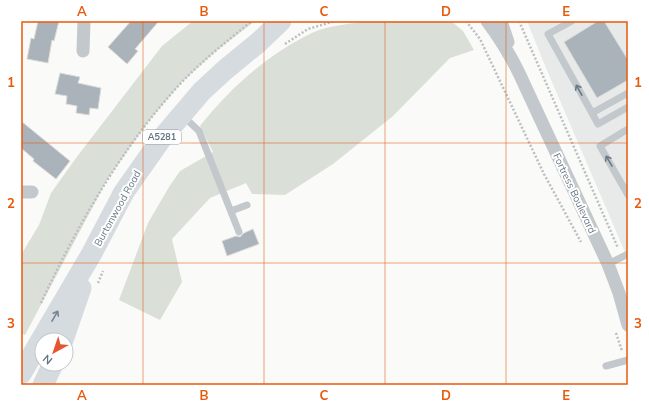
<svg xmlns="http://www.w3.org/2000/svg" width="649" height="406" viewBox="0 0 649 406" font-family="Mulish,sans-serif">
<style>
.built{fill:#e8e9e9}
.green{fill:#dadfd7}
.building{fill:#aab3b9;stroke:#dcdcda}
.lines{fill:none;stroke-linecap:round;stroke-linejoin:round}
.path{stroke:#bbbfc2;stroke-width:2.5;stroke-dasharray:2 2;stroke-linecap:butt}
.service{stroke:#c3c8cc;stroke-width:7}
.minor{stroke:#c3c8cc;stroke-width:13}
.primary{stroke:#d6dbdf;stroke-width:21}
.oneway{stroke:#6a7a87}
.oneway2{stroke:#768591}
.grid{fill:none;stroke:#e8590c;stroke-width:1;stroke-opacity:0.55}
.labels{text-anchor:middle;stroke-width:4;stroke-linejoin:round;paint-order:stroke}
.shield{fill:#fff;stroke:#939fa8;stroke-width:1}
.shield-label{font-size:9px;font-weight:bold;fill:#657683}
.street-label{font-size:10px;fill:#657683;stroke:#fff}
.neatline{fill:none;stroke:#e8590c;stroke-width:1.5}
.grid-label{font-size:13px;text-anchor:middle;font-weight:bold;fill:#e8590c}
</style>
<rect width="100%" height="100%" fill="#fafaf8"/>
<path class="built" d="M527,21H628V259L546,68Z"/>
<path class="green" d="M193,21H255L216,51L181,83L148,122L107,180L25,335L21,333V255L39,225L51,193L76,158L162,46Z
M369,21H451L463,31L474,50L450,58L393,116L333,164L285,195L252,194L246,183L210,198L172,239L182,282L160,320L119,300L148,223L169,187L180,171L213,152L200,126C230,88 268,54 312,33C329,25 350,24 369,21Z"/>
<path class="building" d="M38,21H59L54,41L52,40L48,63L27,59L31,38L34,39Z
M131,21H159L135,49L138,51L127,64L108,47Z
M598,21H604L628,60V80L597,98L564,42Z
M60,73L80,77L78,83L101,88L98,109L90,108L89,115L76,113L77,106L66,104L67,96L55,94Z
M21,121L70,161L56,179L33,161L34,159L21,148Z
M253,229L259,244L227,256L222,241L236,236L240,237L244,233Z"/>
<g class="lines">
<path class="path" d="M466,21L480,39L544,174L581,242
M519,21L618,248
M285,44L308,29L335,21
M98,283L103,271
M41,303C77,226 123,145 181,83C202,61 227,41 252,21
M616,333L622,351"/>
<path class="service" d="M572,21L548,34L592,113L628,93
M592,113L598,124L628,107
M183,116L199,131L239,232
M628,129L600,146L628,195
M231,211L247,205
M608,264L628,254
M606,366L628,360"/>
<path class="minor" d="M487,21C502,41 515,63 525,86L608,264L619,293L628,325
M501,21L508,42
M83,51L84,21
M21,192H32"/>
<path class="primary" d="M63,340L81,288
M21,374L92,253L124,192L162,138L202,91L226,69L259,42L281,21
M43,385L53,364"/>
</g>
<defs><path id="oneway-shaft" d="M-6 0H5M1.5-3L5.5 0L1.5 3" fill="none" stroke-width="1.6" stroke-linecap="round" stroke-linejoin="round"/></defs>
<g class="oneway">
<use href="#oneway-shaft" transform="translate(579 90) rotate(-119)"/>
<use href="#oneway-shaft" transform="translate(609 161) rotate(-120)"/>
</g>
<use class="oneway2" href="#oneway-shaft" transform="translate(55 316) rotate(-60)"/>
<path class="grid" d="M143,21V385M264,21V385M385,21V385M506,21V385M21,143H628M21,263H628"/>
<g class="labels">
<rect class="shield" x="143" y="130" width="38" height="14" rx="3"/>
<g class="shield-label">
<text x="162" y="140">A5281</text>
</g>
<g class="street-label">
<text transform="translate(575 193) rotate(65)" y="4">Fortress Boulevard</text>
<text transform="translate(117 208) rotate(-61)" y="4">Burtonwood Road</text>
</g>
</g>
<rect width="649" height="406" fill="none" stroke="#ffffff" stroke-width="44"/>
<g transform="translate(54 352) rotate(220)"><circle r="19" fill="#ffffff" stroke="#c1c8cd"/>
<path d="M0-3L7 15L0 10L-7 15Z" fill="#e4572e"/>
<text y="-6" font-size="11" font-weight="bold" text-anchor="middle" fill="#657683">N</text>
</g>
<rect x="22" y="22" width="605" height="362" class="neatline"/>
<g class="grid-label">
<text x="82" y="16">A</text>
<text x="204" y="16">B</text>
<text x="324" y="16">C</text>
<text x="446" y="16">D</text>
<text x="566" y="16">E</text>
<text x="11" y="87">1</text>
<text x="638" y="87">1</text>
<text x="11" y="208">2</text>
<text x="638" y="208">2</text>
<text x="11" y="328">3</text>
<text x="638" y="328">3</text>
<text x="82" y="400">A</text>
<text x="204" y="400">B</text>
<text x="324" y="400">C</text>
<text x="446" y="400">D</text>
<text x="566" y="400">E</text>
</g>
</svg>
